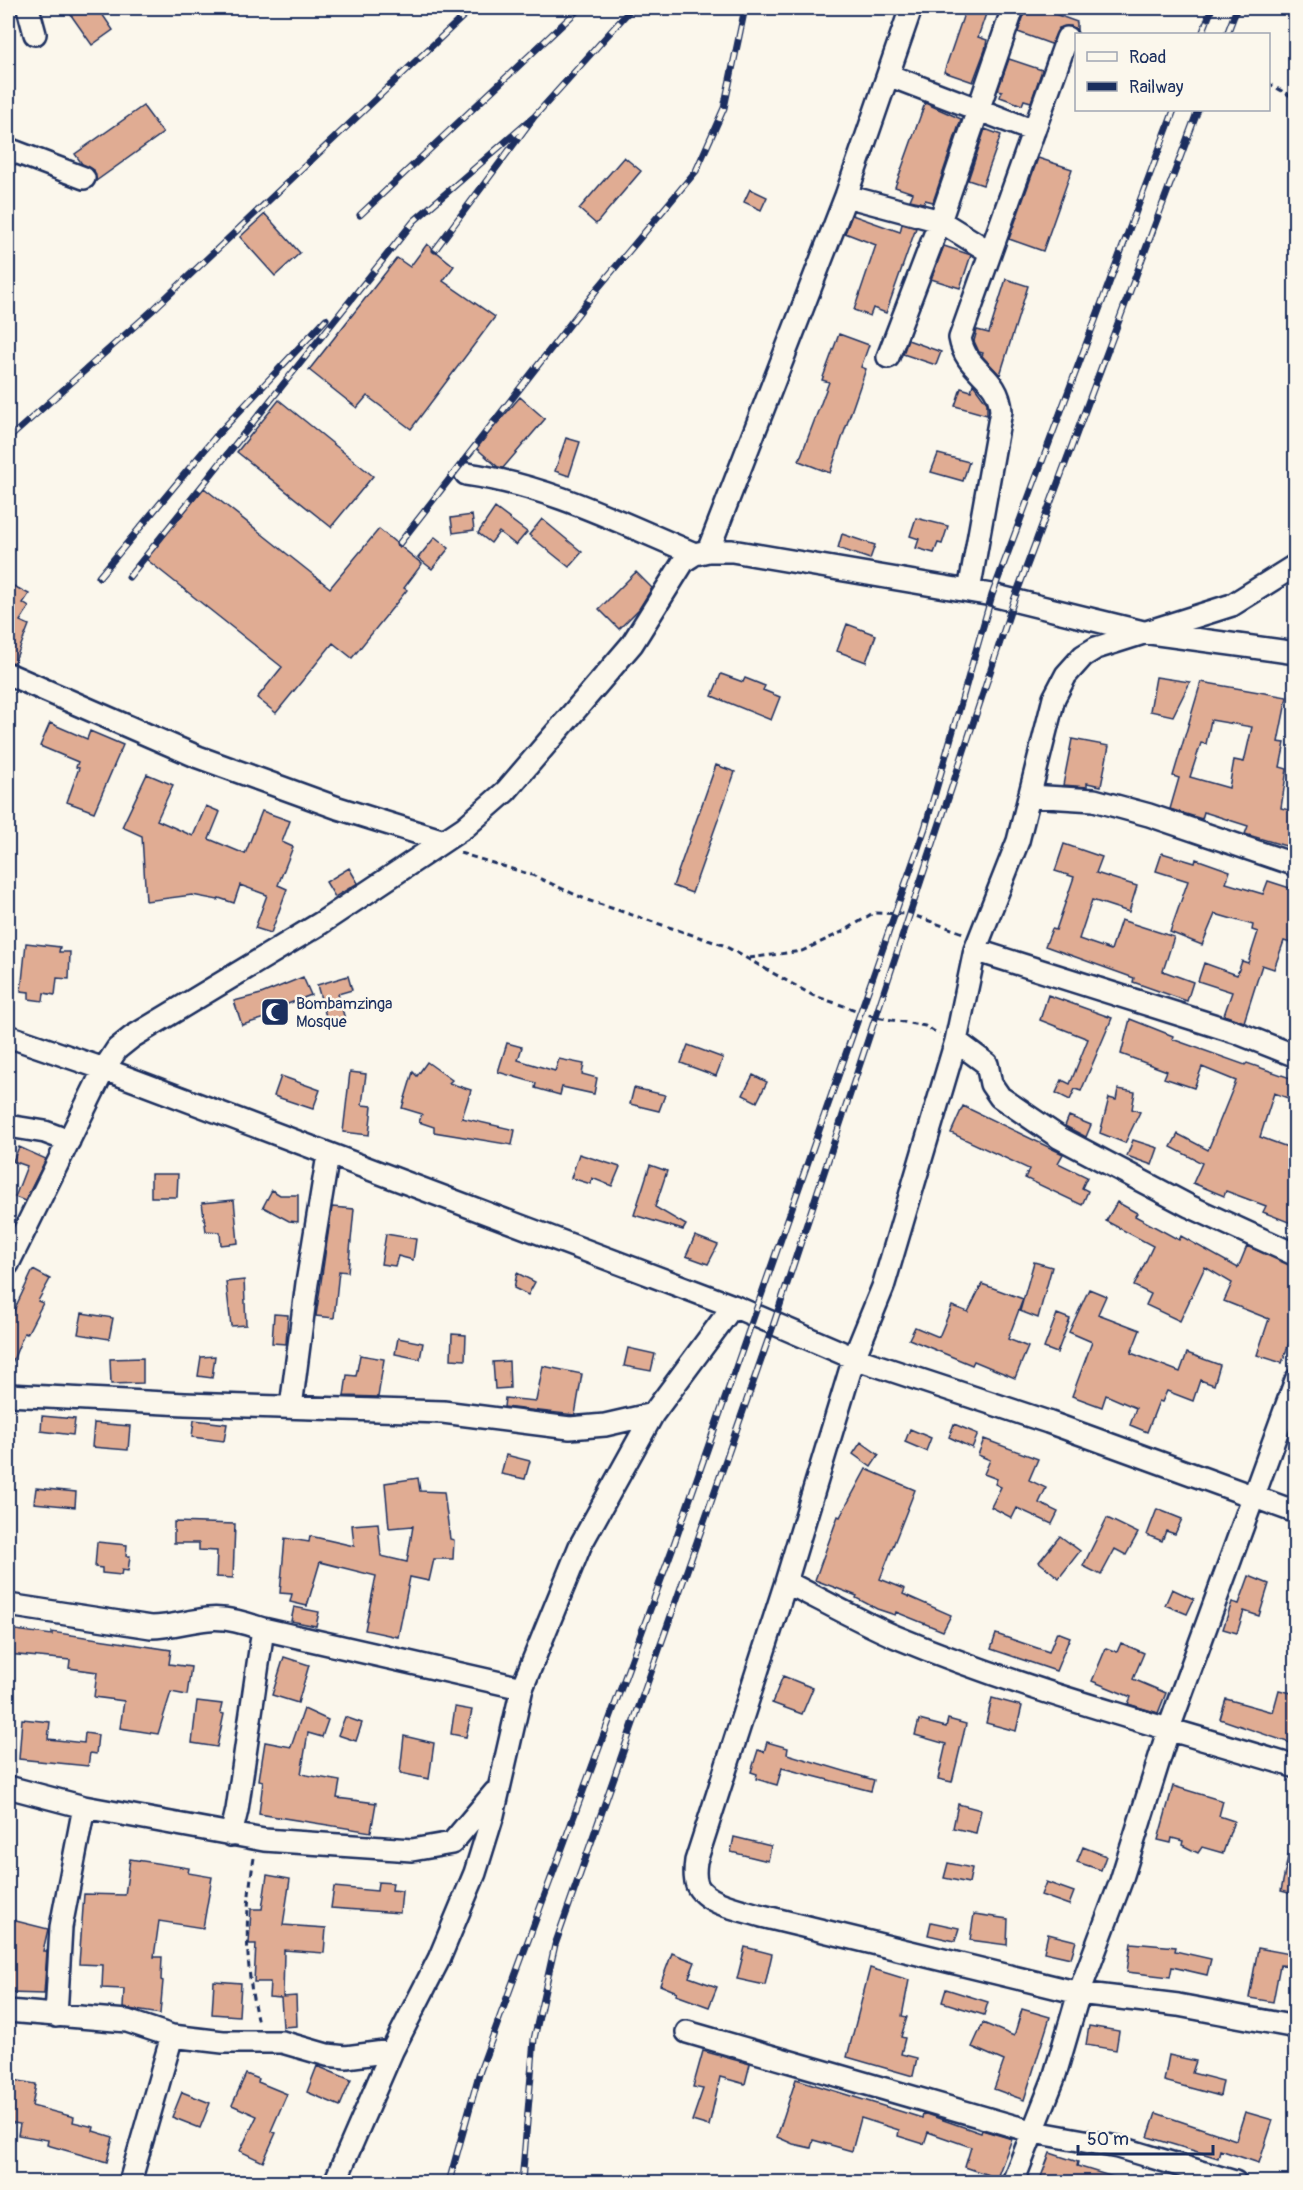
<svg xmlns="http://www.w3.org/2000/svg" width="1303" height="2190" viewBox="0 0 1303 2190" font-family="Pangolin,sans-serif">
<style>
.building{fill:#e0ac93;stroke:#1b2f5e;stroke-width:1.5;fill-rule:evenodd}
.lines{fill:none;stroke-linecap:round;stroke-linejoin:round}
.minor-casing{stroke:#1b2f5e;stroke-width:26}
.path{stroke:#1b2f5e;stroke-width:3;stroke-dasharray:6 4.5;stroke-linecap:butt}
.minor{stroke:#fbf7ec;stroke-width:21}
.rail-casing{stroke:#1b2f5e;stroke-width:7}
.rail{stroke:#fbf7ec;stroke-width:4.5;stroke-dasharray:14;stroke-linecap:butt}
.labels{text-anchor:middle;stroke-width:5;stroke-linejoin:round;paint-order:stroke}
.poi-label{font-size:16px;fill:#1b2f5e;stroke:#fbf7ec;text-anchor:start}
</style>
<rect width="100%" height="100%" fill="#fbf7ec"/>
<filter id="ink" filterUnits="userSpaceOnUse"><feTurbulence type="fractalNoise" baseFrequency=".0167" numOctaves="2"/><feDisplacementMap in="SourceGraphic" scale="12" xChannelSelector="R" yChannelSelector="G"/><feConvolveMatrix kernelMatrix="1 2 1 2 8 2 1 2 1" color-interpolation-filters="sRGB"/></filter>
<g filter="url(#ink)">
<path class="building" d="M66,8H98L113,30L92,45Z
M966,8H988L978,37L987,40L985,50L973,82L944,72Z
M1022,8H1038L1077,22V30L1071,26L1059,28L1051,44L1018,32L1023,18Z
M1009,59L1042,70L1031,102L1024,100L1022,105L1000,97L1002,91L998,90Z
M925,103L961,119L933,202L925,200L924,203L910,200L913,193L895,187Z
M143,106L163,133L96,181L94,170L82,164L75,154Z
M985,129L1001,135L983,185L968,180Z
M624,157L641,171L596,224L579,209Z
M1038,158L1072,169L1043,251L1009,239Z
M750,189L767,197L761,210L744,202Z
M265,214L300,253L275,276L240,237Z
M852,215L900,232L902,224L916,228L886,313L873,308L870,316L854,310L876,245L845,233Z
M427,244L454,266L443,281L495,317L411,429L367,396L357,408L309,370L397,258L410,267Z
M944,246L971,255L960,288L931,279Z
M1006,279L1028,286L1000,375L982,356L983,353L979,352L974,341L977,330L989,333Z
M839,334L869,345L861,367L866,369L830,473L799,461L829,382L822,380Z
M908,340L941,352L936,365L903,354Z
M973,384L987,403V415L955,406L961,388L971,391Z
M520,397L545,419L503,468L498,467L476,448Z
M279,400L373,476L331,527L237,452Z
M566,438L580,442L569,476L555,471Z
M938,454L969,462L963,481L931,472Z
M204,488L330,588L379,529L422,564L404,588L407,590L352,658L333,643L276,713L257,698L282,667L146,559Z
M495,508L527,532L516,545L499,532L491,543L478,533Z
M472,515L474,530L453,533L451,518Z
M916,518L948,526L942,544L938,543L934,553L916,548L919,539L910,536Z
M542,519L582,552L569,567L529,535Z
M842,534L875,545L870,559L838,548Z
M435,537L449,548L432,569L418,558Z
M636,572L652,588L639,609L619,629L599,609Z
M8,583L29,594L23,603L29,607L20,621L29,625L14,663L8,661Z
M847,624L876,635L866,662L837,651Z
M721,674L743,682L745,678L765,686L763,690L780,697L771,720L712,696Z
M1156,677L1190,682L1173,716L1150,711Z
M1201,682L1287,697L1278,742L1285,743L1280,767L1287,769L1281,808L1296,812L1291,831L1296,833V849L1245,834L1248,826L1204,812L1202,819L1170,809L1179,778L1173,776ZM1211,720L1252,727L1244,762L1234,760L1229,788L1190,777L1201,743L1206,744Z
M50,723L87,739L90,731L123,745L94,812L67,802L79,768L76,767L78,762L40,746Z
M1072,739L1109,746L1101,786L1087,783V787L1063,785Z
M716,765L735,772L692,893L673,886Z
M147,774L173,785L157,820L193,836L206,806L220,812L209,839L245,854L262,811L290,821L282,842L293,847L278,885L287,889L271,933L255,928L267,895L240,885L234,903L219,898L218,900L192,895L146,901L142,836L122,827Z
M1064,844L1102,857L1096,873L1137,886L1129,912L1092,900L1079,939L1111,950L1121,920L1174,937L1163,971L1193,982L1187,1001L1133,982L1134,978L1045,946L1052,929L1056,930L1074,877L1055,871Z
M1162,853L1195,863L1196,859L1230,871L1226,883L1263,894L1268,881L1296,890L1290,914L1296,916V945L1284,941L1274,969L1262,965L1244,1022L1224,1015L1232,992L1198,981L1204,963L1237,975L1242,961L1248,963L1258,932L1252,930L1253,925L1215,914L1202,945L1170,932L1188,881L1156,871Z
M349,868L358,883L335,897L326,882Z
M26,943L60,947L59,952H70L69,979L57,978L55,995L44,993L43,1001L29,999V992L21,991Z
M348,976L352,990L338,994L346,1023L329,1027L317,985Z
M303,977L311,995L267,1012L269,1017L242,1025L234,1001L261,994Z
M1048,995L1112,1018L1081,1091L1075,1089L1070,1100L1056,1093L1062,1080L1070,1084L1088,1039L1040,1020Z
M1130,1019L1173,1036L1172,1039L1245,1065L1247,1063L1296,1080V1101L1274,1093L1260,1137L1296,1150V1225L1263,1212L1266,1206L1226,1191L1224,1196L1193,1183L1202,1163L1171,1147L1178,1134L1208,1150L1236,1081L1202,1067L1194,1088L1164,1078L1167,1071L1121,1054Z
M507,1043L522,1047L518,1060L555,1071L559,1059L584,1064L582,1074L597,1078L594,1094L562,1087L560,1095L535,1088L536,1083L498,1072Z
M688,1045L723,1058L716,1076L681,1063Z
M427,1062L452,1080L449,1083L471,1090L462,1118L515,1130L512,1145L434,1132V1127L419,1122L422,1114L402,1108L413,1072L417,1076Z
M350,1072L366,1074L362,1105L372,1106L369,1135L343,1132Z
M753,1075L767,1082L757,1102L743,1095Z
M281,1076L320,1090L313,1109L274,1096Z
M634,1088L665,1095L659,1111L630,1104Z
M1118,1089L1135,1092L1132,1109L1140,1112L1125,1143L1100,1133L1109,1098L1116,1100Z
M963,1106L1063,1154L1058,1163L1087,1177L1082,1188L1088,1191L1082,1205L1025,1178L1029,1169L951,1133Z
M1069,1116L1091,1125L1086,1137L1065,1126Z
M1133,1140L1158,1148L1152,1165L1127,1156Z
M19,1147L46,1159L25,1201L15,1197L27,1166L13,1161Z
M579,1154L620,1167L612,1186L592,1178L591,1184L571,1178Z
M650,1165L667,1171L655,1207L686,1225L683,1230L634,1215Z
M151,1174H178L177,1197H151Z
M272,1190L280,1195H298V1222L289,1221L263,1207Z
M234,1200L238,1243L221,1245L220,1232L206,1231L202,1203Z
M1117,1202L1137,1213L1135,1216L1179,1240L1181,1236L1238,1268L1247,1246L1296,1267V1323L1282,1363L1257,1355L1269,1319L1224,1301L1232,1283L1205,1267L1180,1321L1146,1305L1151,1294L1134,1286L1153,1246L1106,1221Z
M332,1207L354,1209L348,1272L339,1271L334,1318L316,1316Z
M386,1234L416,1239L413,1260L398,1256L395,1266L381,1264Z
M695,1236L718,1245L708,1264L686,1256Z
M1034,1262L1052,1267L1038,1318L1020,1311Z
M33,1270L50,1279L38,1301L43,1303L27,1334L24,1333L8,1373V1323Z
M517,1273L535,1282L528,1295L514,1288Z
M244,1280L246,1325L231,1326L226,1282Z
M982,1284L1023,1299L1008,1339L1028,1347L1015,1378L974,1361L972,1365L909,1339L915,1327L939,1337L952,1306L968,1312Z
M1089,1289L1106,1296L1098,1314L1140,1330L1131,1353L1180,1372L1187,1353L1220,1365L1214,1385L1200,1380L1193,1401L1167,1391L1162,1402L1159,1401L1147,1432L1130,1425L1136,1408L1106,1395L1102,1407L1072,1396L1092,1342L1069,1332Z
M82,1313L113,1318L109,1339L78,1334Z
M274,1314L288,1315L286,1344L272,1343Z
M1057,1314L1070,1319L1057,1353L1044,1348Z
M452,1334L466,1335L465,1360L451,1359Z
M398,1338L423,1343L420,1359L395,1354Z
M628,1348L655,1354L651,1371L624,1366Z
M360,1355L384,1359L378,1397L344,1396L347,1375L356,1376Z
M215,1356L212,1378L198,1376L201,1357Z
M143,1358V1383L111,1384L110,1359Z
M509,1361L510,1388L495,1389L493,1362Z
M543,1366L582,1374L575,1415L504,1407L505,1398L536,1401Z
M42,1416L75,1419L73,1435L41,1431Z
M194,1420L227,1424L224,1441L192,1437Z
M94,1423L130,1426L128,1450L92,1447Z
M954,1424L978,1434L972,1448L949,1437Z
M910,1429L931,1438L926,1451L905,1442Z
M984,1439L1038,1459L1029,1480L1046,1488L1039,1503L1058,1512L1052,1524L1017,1508L1012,1518L991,1507L1001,1487L995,1484L997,1479L984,1474L990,1460L978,1455Z
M861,1442L879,1455L871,1467L853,1454Z
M506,1455L530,1461L525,1479L501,1474Z
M866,1469L915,1490L880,1579L905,1589L903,1594L951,1615L943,1631L896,1612L895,1615L877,1609L856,1598L857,1596L815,1580L838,1516L840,1517Z
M418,1478L420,1491L444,1492L450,1539L454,1540L453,1559H434L429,1581L410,1577L398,1637L365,1630L376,1576L320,1562L307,1606L290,1602L292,1594L280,1593L285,1538L309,1542L310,1536L354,1546L352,1525L378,1523L381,1556L407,1562L413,1526L389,1528L385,1483Z
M36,1488L76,1492L75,1507L34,1503Z
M1157,1509L1182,1519L1175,1534L1166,1531L1162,1541L1147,1535Z
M1107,1518L1138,1533L1126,1555L1115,1549L1101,1575L1083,1566Z
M174,1522L235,1524L233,1578L216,1577L217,1551L199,1550V1543H174Z
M1060,1536L1080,1551L1059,1578L1039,1562Z
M97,1542L127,1545L126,1556H130L128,1571L122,1570L121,1575L102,1573V1568L95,1567Z
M1249,1576L1269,1584L1259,1616L1244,1611L1237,1633L1223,1629L1232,1602L1239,1604Z
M1172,1589L1194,1599L1187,1614L1165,1605Z
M294,1607L319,1612L316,1626L291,1621Z
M8,1629L52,1635V1632L171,1650L169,1664L191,1667L187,1695L171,1692L158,1734L120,1728L124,1701L94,1697L97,1672L69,1668L70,1660L8,1654Z
M1057,1632L1070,1637L1056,1671L991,1649L996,1634L1049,1652Z
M1121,1643L1144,1653L1133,1679L1166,1693L1158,1713L1128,1704L1131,1697L1092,1681L1106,1648L1117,1652Z
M284,1657L309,1665L298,1703L272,1695Z
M783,1676L813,1688L802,1714L772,1703Z
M1279,1690L1296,1694V1745L1220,1719L1226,1699L1273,1712Z
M992,1698L1022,1706L1016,1731L986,1723Z
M197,1701L222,1704L220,1713L224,1714L217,1747L192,1743Z
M455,1707L472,1710L466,1737L451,1734Z
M304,1709L328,1720L322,1737L308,1733L301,1774L340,1781L337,1798L376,1803L371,1832L259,1814L263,1781L259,1780L265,1742L291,1747Z
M345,1717L362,1723L356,1741L338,1735Z
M22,1719L50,1722L48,1739L84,1743L85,1733L98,1735L96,1754L90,1753L88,1766L19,1759Z
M948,1719L966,1724L952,1782L938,1779L946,1744L915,1735L919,1720L946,1727Z
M404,1736L434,1743L429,1779L400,1773Z
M767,1742L788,1748L787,1754L874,1780L871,1791L782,1768L777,1785L756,1779L757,1774L751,1772L758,1750L764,1752Z
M1173,1786L1223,1801L1219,1816L1234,1821L1223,1853L1202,1847L1198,1853L1182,1845L1183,1841L1172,1838L1171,1843L1158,1840Z
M958,1804L981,1810L976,1833L953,1828Z
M734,1837L771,1846L768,1861L731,1852Z
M1083,1847L1106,1856L1101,1870L1077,1862Z
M1289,1852H1296V1895L1281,1891Z
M130,1859L189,1868L188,1873L212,1877L203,1928L159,1921L154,1957H162L161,1980L163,1981L160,2014L123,2008L124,1989L102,1988L103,1965L79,1964L84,1894L125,1895Z
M948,1863L972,1868L969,1883L944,1878Z
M267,1875L290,1879L283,1925L326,1928L324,1953L284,1950L283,1997L296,1996L297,2026L283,2027L281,1998L269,1997L270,1982H254L256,1944H249L251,1909H262Z
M378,1882L393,1883L392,1890L402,1891L400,1913L331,1908L334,1887L377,1891Z
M1046,1882L1074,1892L1069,1905L1041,1895Z
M974,1914L1008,1919L1007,1945L970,1940Z
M8,1919L48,1929L43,1951H47L44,1994L8,1993Z
M931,1922L959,1928L955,1941L928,1935Z
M1048,1934L1076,1941L1071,1958L1044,1952Z
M1131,1943L1176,1947L1175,1951L1211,1959L1207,1975L1172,1967L1170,1977L1127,1972Z
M745,1947L772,1954L765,1985L737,1979Z
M1258,1948L1296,1955V1966L1280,1965L1273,2002L1249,1998Z
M672,1953L695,1962L689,1977L717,1987L709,2007L676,1995L677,1992L660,1985Z
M870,1968L909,1980L902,2016L907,2017L901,2037L905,2038L901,2054L917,2058L913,2076L847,2057Z
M214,1981L241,1983L239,2016L212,2014Z
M946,1989L988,2002L984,2015L942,2002Z
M1022,2009L1050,2017L1024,2100L994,2089L1004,2061L972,2047L983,2023L1014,2036Z
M1089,2026L1119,2031L1116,2050L1086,2045Z
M703,2051L750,2064L745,2084L720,2077L709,2126L692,2121L703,2089L693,2087Z
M1169,2055L1196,2061L1192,2073L1223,2081L1220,2096L1164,2081Z
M317,2066L351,2080L340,2106L307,2092Z
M246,2074L259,2079L258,2082L287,2094L271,2131L276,2133L263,2162L240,2151L257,2116L232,2105Z
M8,2079L36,2084L32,2106L74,2117L73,2122L94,2127L93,2131L113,2137L107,2162L47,2145L48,2140L18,2135L20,2124L8,2122Z
M796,2079L922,2118L923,2113L981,2133L982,2130L1012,2139L997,2178L965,2167L971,2147L928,2132L924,2144L898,2136L899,2130L861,2118L852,2151L813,2140L811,2148L793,2144L777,2137Z
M182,2092L210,2103L200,2128L172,2117Z
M1245,2112L1273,2120L1259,2163L1220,2150L1218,2158L1148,2137L1156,2113L1236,2140Z
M1050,2153L1078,2162L1077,2166L1120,2179V2182H1039Z"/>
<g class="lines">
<g class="minor-casing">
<path id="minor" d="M28,8L35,34
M888,75L1034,131
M8,149L84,178
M846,196L940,221L990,252
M888,357L940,221L1011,14
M466,474C547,485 621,523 695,554
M708,551L846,196L911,8
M1296,565L1232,605L1096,648L1083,656L1066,675L1054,698L1018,841L975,950L956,1041L883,1287L854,1358L786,1582L696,1861C695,1868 694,1877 697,1885C706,1904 743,1910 762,1916L1079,1993L1178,2005L1296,2027
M969,591L1001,411C999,375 966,373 960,338L1067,38
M8,674L198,757L338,808L444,841
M1030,796L1094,800L1149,815L1296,865
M975,950L1235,1032L1296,1056
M8,1036L104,1069L733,1306L854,1358L1048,1422L1296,1512
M956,1041L987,1064L991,1084L1000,1097L1060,1138L1189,1206L1296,1255
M8,1126L45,1132L69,1141
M8,1264L104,1069L117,1049L132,1037L321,923L465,827L506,791L632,644L684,561L695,554L708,551H732L992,595L1143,632L1296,653
M8,1395L185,1404L443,1412L570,1428L605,1425L653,1414
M291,1407L307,1283L328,1155
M786,1582C822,1600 859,1621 896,1637C1026,1691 1162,1726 1296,1767
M8,1605L151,1627C171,1627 188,1621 208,1619C227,1617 245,1623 263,1629L522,1688
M8,1787L84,1807L264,1840L412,1850L452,1843L495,1792
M231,1835L237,1810L263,1629
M8,2011L127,2021L172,2036L223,2042H282L327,2055L346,2057L392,2051
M56,2016L61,1927L84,1807
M687,2032L1034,2132L1118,2147L1235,2182
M130,2182L172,2036
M335,2182L392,2051L439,1959L475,1873L493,1815L522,1688L580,1546L653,1414L733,1306
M1013,2182L1054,2078L1079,1993L1121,1881L1169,1728L1296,1380"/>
</g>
<path class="path" d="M1268,83L1296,99
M460,853L532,875L587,900L723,945L812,995L876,1017L925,1026L939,1034
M749,958L802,951L846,930L873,913L910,914L963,933
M254,1858C244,1915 245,1967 258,2023"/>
<use href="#minor" class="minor"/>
<g class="rail-casing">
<path id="rail" d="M1202,34L1212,8
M1227,34L1237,8
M360,215L580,8
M435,250L534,117L632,8
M8,439L155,308L472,8
M399,544L598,288L696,171L724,108L745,8
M99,577L217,435L326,319
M129,577L414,221L534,117
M449,2182L480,2071L673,1547L925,828L992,595L1174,110
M522,2182L534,2039L555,1945L773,1326L1014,600L1198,110"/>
</g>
<use href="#rail" class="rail"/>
</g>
</g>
<defs>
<g id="mosque-square" transform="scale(1.5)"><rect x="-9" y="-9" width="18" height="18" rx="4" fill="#1b2f5e" stroke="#fbf7ec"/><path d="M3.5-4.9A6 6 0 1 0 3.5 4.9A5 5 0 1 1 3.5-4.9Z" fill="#fff"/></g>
</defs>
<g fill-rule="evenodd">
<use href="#mosque-square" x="275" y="1012"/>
</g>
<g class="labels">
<g class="poi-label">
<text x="296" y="1009">Bombamzinga<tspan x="296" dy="18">Mosque</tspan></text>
</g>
</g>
<rect width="1303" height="2190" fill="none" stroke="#fbf7ec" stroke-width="30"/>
<rect x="15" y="15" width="1273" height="2160" fill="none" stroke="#1b2f5e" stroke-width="2" filter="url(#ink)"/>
<rect x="1075" y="33" width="195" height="78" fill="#fbf7ec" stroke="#a1a7b3" stroke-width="1.5"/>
<rect x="1087" y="52" width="30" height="9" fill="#fbf7ec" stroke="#a1a7b3" stroke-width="1.5"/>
<text x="1129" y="63" font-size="18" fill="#1b2f5e">Road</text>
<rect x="1087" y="82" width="30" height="9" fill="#1b2f5e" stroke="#a1a7b3" stroke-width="1.5"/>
<text x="1129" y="93" font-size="18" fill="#1b2f5e">Railway</text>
<path d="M1078 2145v9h135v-9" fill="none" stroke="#1b2f5e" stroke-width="3"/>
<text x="1087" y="2145" font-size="18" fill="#1b2f5e" stroke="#fbf7ec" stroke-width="4.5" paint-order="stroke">50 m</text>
</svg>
